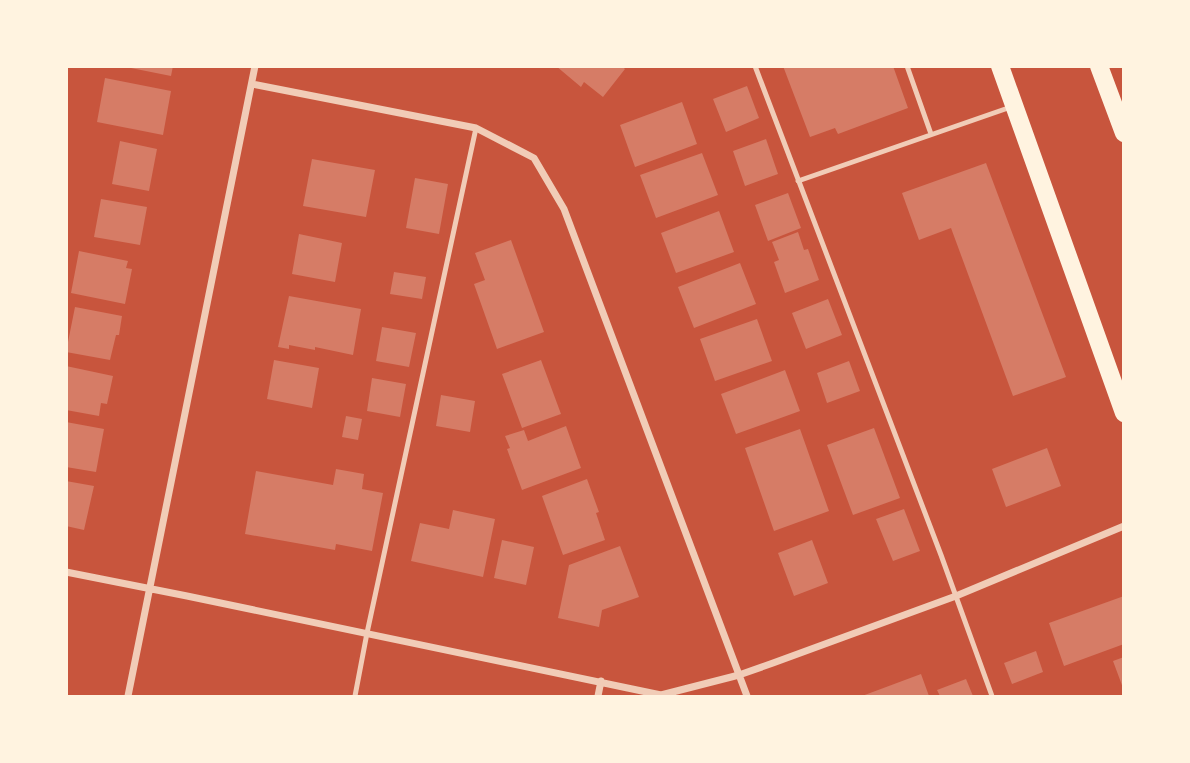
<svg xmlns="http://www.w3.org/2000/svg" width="1190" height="763" viewBox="0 0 1190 763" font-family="'Sofia Sans Condensed',sans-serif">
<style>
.building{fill:#d67c66}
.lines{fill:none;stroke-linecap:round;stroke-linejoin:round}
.service{stroke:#f1ccb7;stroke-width:5}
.minor{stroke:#f1ccb7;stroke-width:7}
.primary{stroke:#fff3e0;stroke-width:18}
</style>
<rect width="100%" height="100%" fill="#c8553d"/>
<path class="building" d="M131,66H173L171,76L131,68Z
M556,66H622L625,69L603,97L584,82L581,87Z
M783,66H893L908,108L838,134L835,128L810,137Z
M105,78L171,91L163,135L97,122Z
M747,86L759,118L726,132L713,99Z
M682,102L697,144L635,167L620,125Z
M766,139L778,174L745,186L733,151Z
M120,141L157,149L149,191L112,184Z
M702,153L718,195L656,218L640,175Z
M312,159L375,170L366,217L303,206Z
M986,163L1066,377L1013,396L951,228L919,240L902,193Z
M415,178L448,184L439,234L406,228Z
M788,193L801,228L768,241L755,205Z
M101,199L147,207L140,245L94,237Z
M719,211L734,252L676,273L661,233Z
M798,232L804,250L808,249L819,280L785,293L774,262L779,260L772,242Z
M299,234L342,243L335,282L292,274Z
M511,240L544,332L497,349L474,284L485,280L475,253Z
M79,251L128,261L126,268L132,269L125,304L71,293Z
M740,263L756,304L694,328L678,287Z
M394,272L426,277L422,299L390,294Z
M289,296L361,309L353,355L315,347V350L289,345V349L278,347Z
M828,299L842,335L806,349L792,313Z
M75,307L122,316L119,335H116L110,360L66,352Z
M757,319L772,361L715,381L700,339Z
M382,327L416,333L409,367L376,361Z
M274,360L319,368L312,408L267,399Z
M541,360L561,414L522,428L502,374Z
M849,361L860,391L827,403L817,373Z
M66,366L113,376L107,404L101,403L99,416L66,410Z
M785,370L800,411L736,434L721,394Z
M372,378L406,384L400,417L367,411Z
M441,395L475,401L470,432L436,426Z
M346,416L362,419L358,440L342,437Z
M66,422L104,429L96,472L66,467Z
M566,426L581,468L522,490L507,449L510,448L505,436L524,430L528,441Z
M874,428L900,498L853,515L827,445Z
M800,429L829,511L774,531L745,448Z
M1047,448L1061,486L1006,507L992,469Z
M336,469L364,474L362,489L383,493L372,551L336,544L335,550L245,534L256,471L333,485Z
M587,479L599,512L596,513L605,540L563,555L542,496Z
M66,481L94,486L84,530L66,526Z
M904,509L920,551L893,561L876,519Z
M453,510L495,519L483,577L411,561L420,523L449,529Z
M502,540L534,547L526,585L494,578Z
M812,540L828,583L794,596L778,553Z
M620,546L639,597L602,610L599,627L558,618L569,565Z
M1124,596V644L1064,666L1049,623Z
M1036,651L1043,672L1012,684L1004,663Z
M1124,657V688H1123L1113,661Z
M921,674L929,696H862Z
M966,679L973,696H940L937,690Z"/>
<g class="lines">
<path class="service" d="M755,66L941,555L992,696
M907,66L931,134
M798,181L1011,107
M355,696L367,633L476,128"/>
<path class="minor" d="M252,84L476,128L534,158L564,209L747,696
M66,572L187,596L661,695L739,675L773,663L956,596L1124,526
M128,696L255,66
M598,696L601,681"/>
<path class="primary" d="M1000,66L1124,413
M1099,66L1124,133"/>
</g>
<rect width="1190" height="763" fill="none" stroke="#fff3e0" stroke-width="136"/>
</svg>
